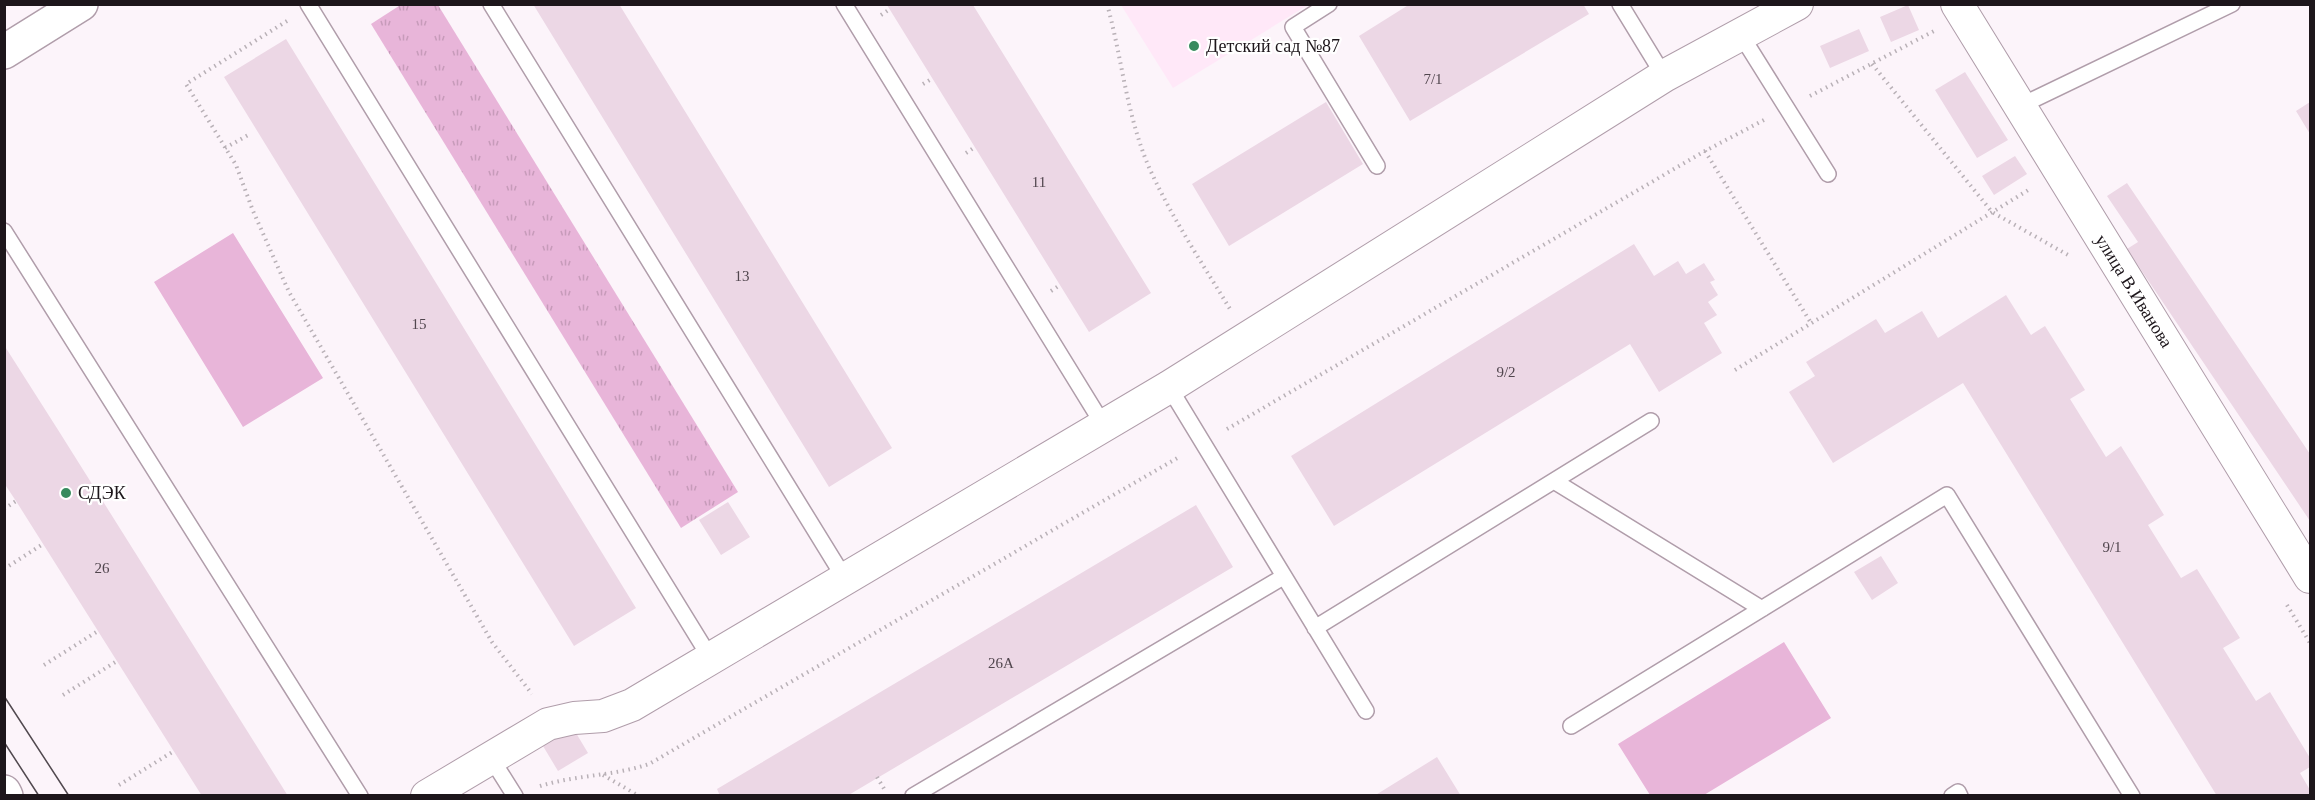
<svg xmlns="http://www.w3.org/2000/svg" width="2315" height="800" viewBox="0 0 2315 800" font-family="Georgia,serif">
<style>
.built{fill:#ffe8f8}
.grass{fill:url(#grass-tufts)}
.pitch{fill:#e8b5d9}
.building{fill:#ecd7e5}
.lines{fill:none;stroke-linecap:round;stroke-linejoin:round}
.service-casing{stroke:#b09daa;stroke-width:18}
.minor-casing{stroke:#b09daa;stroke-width:34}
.tertiary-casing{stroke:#b09daa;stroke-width:36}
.path{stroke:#b9b1b7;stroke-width:4;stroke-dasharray:1.5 4.5;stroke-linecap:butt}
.service{stroke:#fff;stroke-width:15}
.minor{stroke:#fff;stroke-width:32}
.tertiary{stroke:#fff;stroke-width:33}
.tram{stroke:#51494f;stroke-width:1.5}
.poi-dot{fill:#378b5e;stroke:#fff;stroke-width:2}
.labels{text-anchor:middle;stroke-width:4.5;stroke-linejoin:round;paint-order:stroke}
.number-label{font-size:15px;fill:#51464e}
.poi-label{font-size:18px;fill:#1d161b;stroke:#fff;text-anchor:start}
.street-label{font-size:18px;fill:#1d161b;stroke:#fff}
</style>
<defs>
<pattern id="grass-tufts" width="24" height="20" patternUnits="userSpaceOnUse" patternTransform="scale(1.5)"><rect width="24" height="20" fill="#e8b5d9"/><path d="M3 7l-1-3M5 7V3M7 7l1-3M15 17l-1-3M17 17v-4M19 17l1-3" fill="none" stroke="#c79bba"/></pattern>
</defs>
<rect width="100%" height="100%" fill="#fcf4fa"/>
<path class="built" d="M1121,5H1308L1173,88Z"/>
<path class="grass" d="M402,4L438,5L738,492L681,528L371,24Z"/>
<path class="pitch" d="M233,233L323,378L243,427L154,282Z
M1784,642L1831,718L1704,795H1650L1618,744Z"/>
<path class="building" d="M533,4H619L892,448L829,487Z
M1410,4H1583L1589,14L1410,121L1359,36Z
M887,5H973L1151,293L1089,332Z
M1908,5L1919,30L1891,42L1880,17Z
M1859,29L1869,51L1830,68L1820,46Z
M286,39L636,608L574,646L224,77Z
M1965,72L2008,140L1977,158L1935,90Z
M1326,102L1363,164L1229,246L1192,184Z
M2310,102V134L2296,111Z
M2015,156L2027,174L1994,195L1982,176Z
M2127,183L2310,454V521L2127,249L2138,242L2107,196Z
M1634,244L1654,276L1678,261L1686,274L1704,263L1715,280L1710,282L1718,295L1708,302L1717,315L1704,323L1722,353L1659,392L1630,344L1334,526L1291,456Z
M2006,295L2031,335L2045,326L2085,390L2070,399L2106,457L2121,446L2164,515L2148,525L2181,578L2197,569L2240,638L2223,648L2256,701L2270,692L2310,758V767L2300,773L2310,790V796H2217L1963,383L1833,463L1789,392L1815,376L1806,362L1876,319L1885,333L1922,311L1938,338Z
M4,345L60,433L288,796H202L16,501L4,483Z
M728,502L750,537L721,555L699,520Z
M1196,505L1233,567L847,796H720L717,789Z
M1881,556L1898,583L1872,600L1854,572Z
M573,728L588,753L558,771L543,746Z
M1437,757L1461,796H1374Z"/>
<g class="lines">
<g class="service-casing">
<path id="service" d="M308,4L711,659
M491,4L845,579
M844,4L1104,426
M1329,4L1293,27L1377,166
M1620,4L1664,76
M1741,35L1828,174
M2020,106L2232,4
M4,231L360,796
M1169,387L1366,711
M1554,481L1762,609
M1315,628L1651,421
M1571,726L1947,495L2132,796
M491,758L515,796
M913,796L1283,577
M1952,796L1958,792L1960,796"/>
</g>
<g class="minor-casing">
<path id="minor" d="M1957,4L2310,577
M427,796L548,724L574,718L603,716L632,705L1169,387L1664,76L1797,4"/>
</g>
<g class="tertiary-casing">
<path id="tertiary" d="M4,52L81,4
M4,792L6,796"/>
</g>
<path class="path" d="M1107,4C1122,58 1126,112 1148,165C1170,215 1202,263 1230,309
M881,15L890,9
M287,21L186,84L236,165L253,211L289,292L492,642L532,694
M1872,64L1992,212L2068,255
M923,84L933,78
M1810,96L1934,31
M225,148L250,134
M1705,151L1811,323
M966,153L975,147
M1051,291L1060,285
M1735,370L2030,189
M1227,429L1705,151L1764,120
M4,509L16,501
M4,569L43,544
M2287,605L2310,643
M44,665L98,631
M63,695L117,661
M603,775L639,796
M877,777L886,792
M119,785L174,751
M540,786C576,775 613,776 649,764L1179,457"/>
<use href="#service" class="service"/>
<use href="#minor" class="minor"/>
<use href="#tertiary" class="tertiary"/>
<path class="tram" d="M4,696L69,796
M4,742L39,796"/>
</g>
<g class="poi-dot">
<circle cx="1194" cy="46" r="6"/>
<circle cx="66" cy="493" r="6"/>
</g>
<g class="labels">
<g class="number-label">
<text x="1433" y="84">7/1</text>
<text x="1039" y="187">11</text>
<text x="742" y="281">13</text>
<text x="419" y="329">15</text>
<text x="1506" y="377">9/2</text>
<text x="2112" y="552">9/1</text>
<text x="102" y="573">26</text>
<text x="1001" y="668">26А</text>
</g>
<g class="poi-label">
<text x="1206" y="52">Детский сад №87</text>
<text x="78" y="499">СДЭК</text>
</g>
<g class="street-label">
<text transform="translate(2134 291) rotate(58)" y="6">улица В.Иванова</text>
</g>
</g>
<rect width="2315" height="800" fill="none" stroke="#1d161b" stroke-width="12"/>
</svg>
